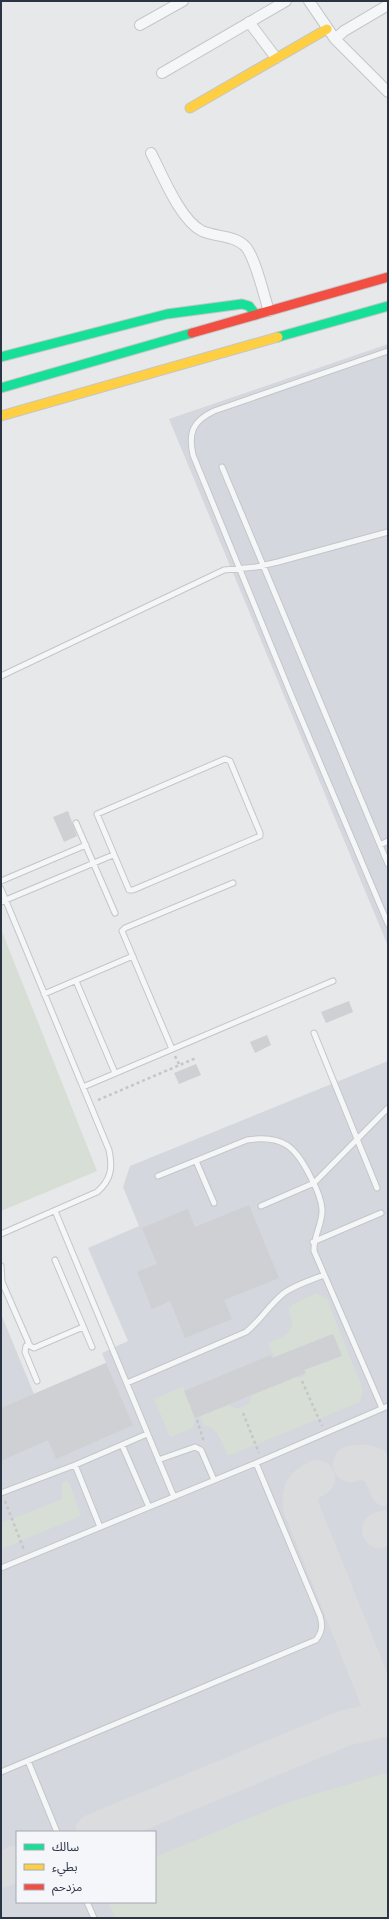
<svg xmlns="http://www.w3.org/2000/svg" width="389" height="1919" viewBox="0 0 389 1919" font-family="'Nunito Sans','Noto Sans Arabic',sans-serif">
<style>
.built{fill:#d4d7dd;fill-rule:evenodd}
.green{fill:#d6ded6;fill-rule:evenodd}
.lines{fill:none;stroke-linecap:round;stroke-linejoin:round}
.taxiway{stroke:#dadcde;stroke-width:36}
.building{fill:#ced0d3}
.lane-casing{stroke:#c4c6c8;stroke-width:7}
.street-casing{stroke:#c4c6c8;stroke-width:12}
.fast-casing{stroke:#c4c6c8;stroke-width:11}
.slow-casing{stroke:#c4c6c8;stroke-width:11}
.jam-casing{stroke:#c4c6c8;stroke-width:11}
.path{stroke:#c5c6ca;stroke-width:2.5;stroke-dasharray:3 3;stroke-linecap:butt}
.lane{stroke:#f5f6f7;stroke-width:5}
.street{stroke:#f5f6f7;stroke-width:10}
.fast{stroke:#16e098;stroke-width:9}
.slow{stroke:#ffcf43;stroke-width:9}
.jam{stroke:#f24e42;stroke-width:9}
</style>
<rect width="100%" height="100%" fill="#e6e8ea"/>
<path class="built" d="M388,344V946L169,419Z
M388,1061V1918H1V1314L34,1394L106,1363L102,1353L128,1341L88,1248L139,1226L123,1187L130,1166ZM17,1832H155V1902H17Z"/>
<path class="green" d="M1,929L97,1171L1,1211Z
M317,1293L327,1299L363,1390L360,1402L228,1456C222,1444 219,1428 204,1426L200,1416L229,1405L237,1409L248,1404L251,1398L250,1396L282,1383V1378L296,1373L298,1378L306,1375L304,1370L274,1357L268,1343C275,1340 292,1335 292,1324C292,1319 289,1314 289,1308L293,1304ZM333,1334L342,1355L324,1363L315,1342Z
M183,1386L195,1418L193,1428L170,1437L154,1399Z
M67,1481L70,1485L81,1516L1,1549V1523L62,1499V1482Z
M382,1774H388V1918H115L108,1902H155V1857L286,1803Z"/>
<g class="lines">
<path class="taxiway" d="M351,1464C375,1458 380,1469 388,1489
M317,1478C302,1486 299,1490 301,1507L380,1704L388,1713
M380,1530L388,1528
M93,1832L345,1728L388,1718
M1,1870L17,1863"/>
</g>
<path class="building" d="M68,811L77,836L64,842L53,817Z
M349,1001L353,1012L326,1023L321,1012Z
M267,1035L271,1045L255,1053L250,1042Z
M196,1064L201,1075L179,1084L174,1073Z
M249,1205L279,1278L224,1300L232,1319L185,1338L170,1301L152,1309L137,1272L157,1264L142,1228L188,1209L195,1227Z
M333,1334L342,1356L304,1370L306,1373L195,1418L184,1391L271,1355L272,1358Z
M106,1363L133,1425L56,1459L48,1440L1,1461V1408Z"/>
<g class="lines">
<g class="lane-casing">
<path id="lane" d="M388,351L214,411C193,421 188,432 193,455L290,692L388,924
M222,467L388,864
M1,676L224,570L256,567L278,562L388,532
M225,759L230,761L260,833V836L133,890H129L97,814Z
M76,823L115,913
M380,845L388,841
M1,881L86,845
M1,889L109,1150C113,1168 111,1180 97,1192L1,1234
M1,902L113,855
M76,981L115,1073
M44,994L133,956
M314,1033L377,1188
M172,1049L122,931L125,928L233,883
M83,1087L333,981
M196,1161L214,1203
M158,1176L247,1140C283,1134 296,1147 311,1178C316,1187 321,1198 322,1209C323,1224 313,1236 314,1251L382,1408
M261,1206L314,1183L388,1108
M55,1211L174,1497
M313,1242L381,1213
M55,1260L92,1347
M1,1266L2,1282L30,1346L34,1348L83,1327
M29,1344L26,1346L25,1352L37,1381
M127,1383L246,1332C260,1321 269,1305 284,1293C295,1285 311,1280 324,1275
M122,1445L149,1507
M158,1460L195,1447L201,1450L214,1480
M75,1465L100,1527
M1,1493L75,1465L147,1434
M1,1568L256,1463L388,1406
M28,1761L57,1832
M1,1772L316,1640C322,1632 323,1626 320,1616L256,1463
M87,1902L94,1918"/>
</g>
<g class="street-casing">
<path id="street" d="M309,1L335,39L388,92
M249,22L276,58
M140,25L183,1
M335,39L344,31L388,5
M162,73L286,1
M151,153C162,174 180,220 202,231C215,237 234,235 245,246C255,256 264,296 269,311"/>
</g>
<g class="fast-casing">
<path id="fast" d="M278,337L388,306
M1,357L167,314L242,304L249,306L256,315
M1,388L192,333"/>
</g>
<g class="slow-casing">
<path id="slow" d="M190,108L327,29
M1,416L278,337"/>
</g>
<g class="jam-casing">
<path id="jam" d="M192,333L388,277"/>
</g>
<path class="path" d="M175,1056L179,1064
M98,1100L196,1058
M302,1381L322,1426
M243,1413L259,1453
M197,1420L204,1442
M5,1501L24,1550"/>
<use href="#lane" class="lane"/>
<use href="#street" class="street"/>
<use href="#fast" class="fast"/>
<use href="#slow" class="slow"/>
<use href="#jam" class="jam"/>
</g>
<rect width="389" height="1919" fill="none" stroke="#2b3445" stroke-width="4"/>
<rect x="16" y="1831" width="140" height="72" fill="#f4f6f9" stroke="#a4a8b1"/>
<rect x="24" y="1844" width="20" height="6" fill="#16e098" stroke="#a4a8b1"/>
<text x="52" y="1851" font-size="12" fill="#2b3445">سالك</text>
<rect x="24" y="1864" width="20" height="6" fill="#ffcf43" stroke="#a4a8b1"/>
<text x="52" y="1871" font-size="12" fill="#2b3445">بطيء</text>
<rect x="24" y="1884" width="20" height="6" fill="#f24e42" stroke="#a4a8b1"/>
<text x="52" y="1891" font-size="12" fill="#2b3445">مزدحم</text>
</svg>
